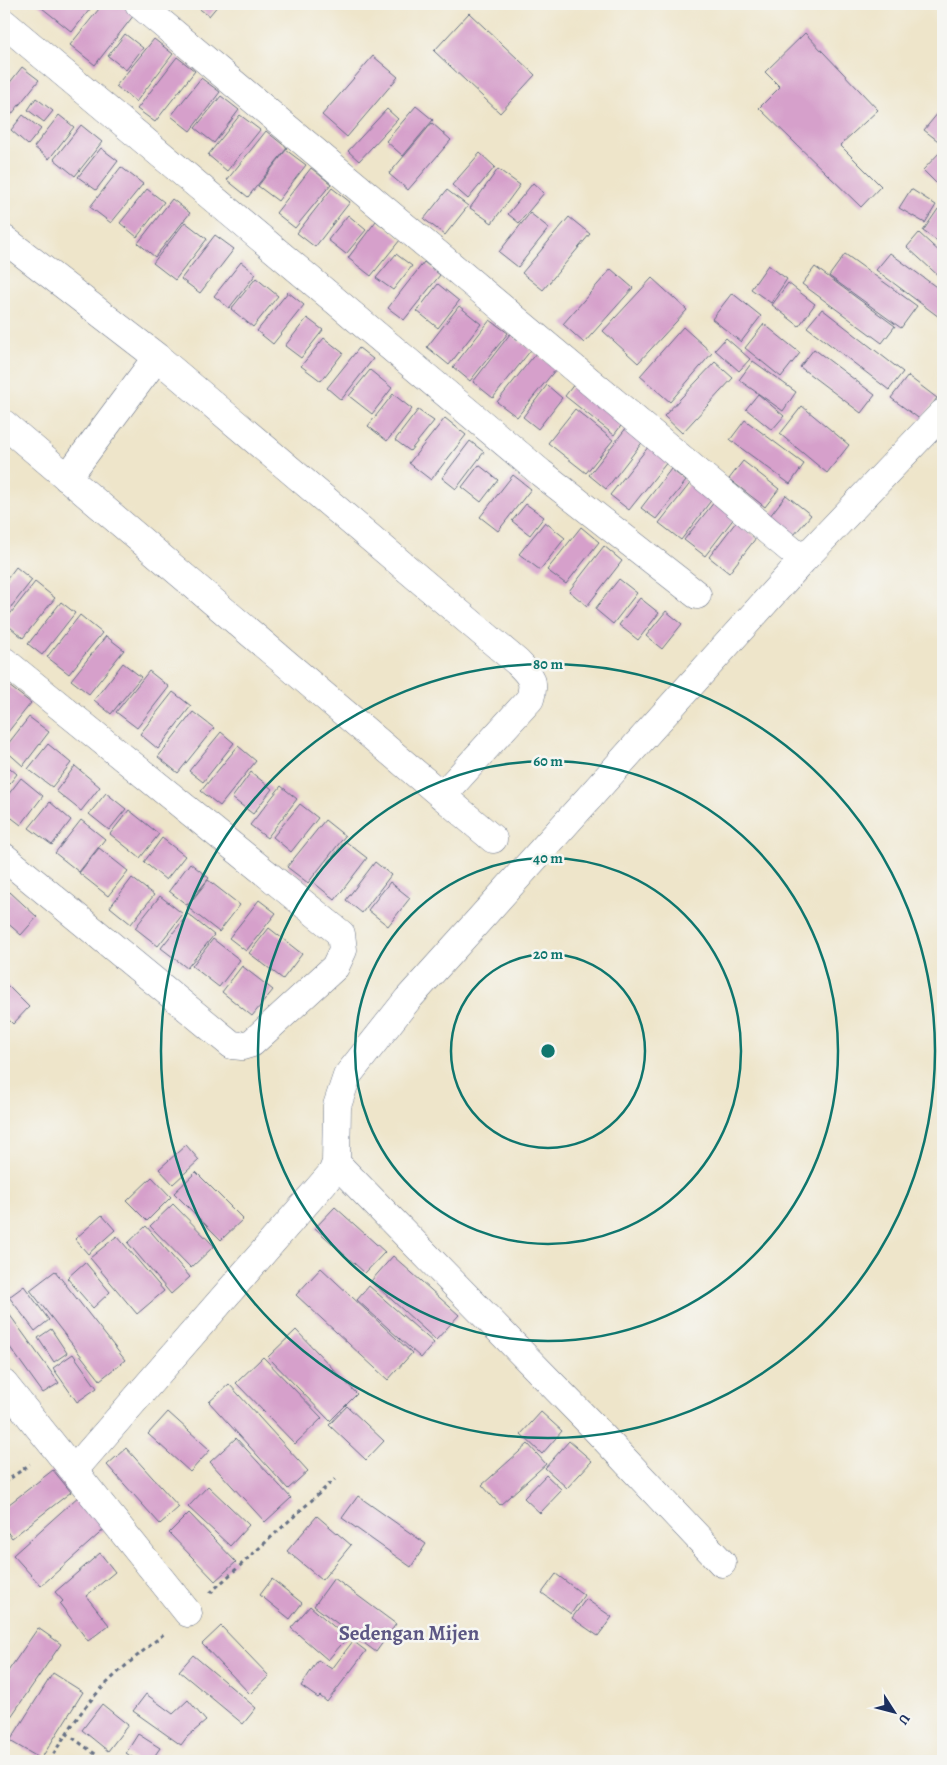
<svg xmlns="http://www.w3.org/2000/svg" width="947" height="1765" viewBox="0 0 947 1765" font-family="Alegreya,serif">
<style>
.building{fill:#d6a0cb}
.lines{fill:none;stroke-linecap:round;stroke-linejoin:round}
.street-casing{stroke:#656f84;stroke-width:29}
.path{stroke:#656f84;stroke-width:3;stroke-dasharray:4 4;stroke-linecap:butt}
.street{stroke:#fff;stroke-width:28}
.ring{fill:none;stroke:#0f766e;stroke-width:2.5}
.labels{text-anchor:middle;stroke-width:5;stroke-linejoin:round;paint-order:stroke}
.quarter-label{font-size:21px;font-weight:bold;fill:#5c5784;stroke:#f6f6f2}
.centre{fill:#0f766e;stroke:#f6f6f2;stroke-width:2.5}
.ring-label{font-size:15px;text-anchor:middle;font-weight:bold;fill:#0f766e;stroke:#f6f6f2;stroke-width:5;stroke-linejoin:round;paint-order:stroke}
</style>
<rect width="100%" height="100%" fill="#f6f6f2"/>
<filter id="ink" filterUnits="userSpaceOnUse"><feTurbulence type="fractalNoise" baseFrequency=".02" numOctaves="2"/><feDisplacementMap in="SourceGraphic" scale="10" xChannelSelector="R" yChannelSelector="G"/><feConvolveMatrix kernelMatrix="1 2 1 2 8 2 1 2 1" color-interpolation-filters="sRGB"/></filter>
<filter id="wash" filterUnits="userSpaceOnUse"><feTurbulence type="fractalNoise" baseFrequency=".0096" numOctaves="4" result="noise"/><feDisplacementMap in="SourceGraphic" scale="20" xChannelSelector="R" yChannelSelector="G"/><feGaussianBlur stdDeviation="1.12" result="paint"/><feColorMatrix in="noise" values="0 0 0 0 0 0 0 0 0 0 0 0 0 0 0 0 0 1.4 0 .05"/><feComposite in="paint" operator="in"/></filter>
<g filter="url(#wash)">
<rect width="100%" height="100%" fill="#eee5ca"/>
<g id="blocks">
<path class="building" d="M37,4H94L72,32Z
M103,4H120L134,15L95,65L70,45Z
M193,4H219L209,16Z
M469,13L535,75L500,113L434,51Z
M805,33L878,110L840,145L881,186L861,207L759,108L780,87L765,72Z
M125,34L143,48L126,70L108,56Z
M154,39L173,54L136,102L116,86Z
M373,56L398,77L347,137L322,115Z
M177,57L195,71L155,122L137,109Z
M22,67L39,80L4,124V90Z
M201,78L220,92L190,131L171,116Z
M221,96L239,110L214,143L195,128Z
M36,98L53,111L44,122L28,110Z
M416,106L433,120L403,156L386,141Z
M943,107V143L942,144L924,130Z
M387,109L398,119L359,161L348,151Z
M23,115L41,129L28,145L11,130Z
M59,115L74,127L49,159L34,147Z
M240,115L260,130L227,171L208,155Z
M432,123L451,140L408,190L389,174Z
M81,125L102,142L75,176L54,159Z
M266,131L287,148L248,197L227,180Z
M101,148L118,161L96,190L78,177Z
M286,150L306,165L278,201L258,186Z
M941,151L943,153V190L923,170Z
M480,153L495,167L468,199L452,185Z
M121,167L143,184L111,223L90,207Z
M311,168L331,184L295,228L276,213Z
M498,169L520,185L492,223L470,208Z
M533,183L544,193L519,223L508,214Z
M332,188L350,202L315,247L297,233Z
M147,189L164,202L137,237L120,223Z
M911,189L936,205L925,223L899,208Z
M447,190L468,206L445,235L424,219Z
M172,199L190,213L155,257L138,243Z
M938,209L943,213V245L923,231Z
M530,213L549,228L518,267L499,252Z
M348,215L366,230L346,254L328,240Z
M569,217L590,234L543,290L522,273Z
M376,221L400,240L371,276L348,258Z
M185,222L207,239L175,280L153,263Z
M919,233L943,255V280L907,247Z
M215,235L234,249L200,293L181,279Z
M890,253L943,292V312L939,317L876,270Z
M396,254L412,266L393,290L376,278Z
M845,254L917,306L901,328L829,276Z
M241,262L256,274L229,308L214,296Z
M424,262L440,275L404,320L388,308Z
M768,265L787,279L771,303L751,289Z
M815,267L895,326L882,343L802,284Z
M611,269L633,288L584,343L563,324Z
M256,278L278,296L253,327L231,309Z
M652,278L687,310L638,363L603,331Z
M788,283L815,304L799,326L772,305Z
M438,284L459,301L438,328L417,311Z
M288,292L304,305L273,344L257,331Z
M732,293L761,316L741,342L712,319Z
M459,306L481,324L449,365L427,347Z
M822,309L903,372L889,390L807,327Z
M307,318L323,330L301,358L285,346Z
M490,320L508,333L470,381L453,367Z
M764,324L800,353L781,377L745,348Z
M683,327L712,353L670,402L640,376Z
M510,334L531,350L493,398L473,382Z
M324,338L343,353L321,381L301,366Z
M726,338L750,359L739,371L715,350Z
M359,348L373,359L341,400L327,388Z
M814,349L875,395L861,413L800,367Z
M536,353L556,369L517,417L497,402Z
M753,361L796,392L783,411L739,380Z
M715,362L733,378L682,433L664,416Z
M370,370L392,388L372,414L349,396Z
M908,376L937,398L921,420L891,398Z
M578,379L627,418L614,435L565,396Z
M547,385L562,398L538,429L523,417Z
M393,394L412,409L387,441L368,426Z
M758,394L784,416L772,430L746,409Z
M802,406L849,445L827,473L780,434Z
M575,409L613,440L586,473L548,443Z
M418,410L434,421L410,451L395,440Z
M445,418L466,435L431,480L409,463Z
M745,420L804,464L790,484L730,440Z
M627,427L644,440L606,489L589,475Z
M470,441L484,452L456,489L442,478Z
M649,446L668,461L629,510L610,495Z
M743,461L779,489L765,507L729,479Z
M479,465L498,480L481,502L462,487Z
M671,469L686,481L656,519L641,508Z
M513,475L531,489L498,531L480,517Z
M692,481L713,498L681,540L659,523Z
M786,495L811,515L794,535L770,516Z
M715,501L735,517L705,556L684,540Z
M526,504L544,517L530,535L512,521Z
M545,522L565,538L540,570L519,554Z
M736,522L756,538L729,573L709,557Z
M581,527L599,542L566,584L547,570Z
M604,546L622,561L587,606L569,591Z
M16,567L32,580L4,616V583Z
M619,579L637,593L613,624L595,609Z
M35,582L55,598L23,638L4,622Z
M640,598L659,613L638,640L619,625Z
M61,602L75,613L42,655L28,644Z
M666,611L682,624L662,649L646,636Z
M80,615L102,633L69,674L47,657Z
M106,636L124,650L89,694L71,680Z
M123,663L141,677L111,714L94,700Z
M149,671L169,687L137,728L116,712Z
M4,682L31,703L4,737Z
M173,692L191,706L158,749L140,734Z
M193,712L214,728L178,773L158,757Z
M29,717L49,732L23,766L4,749Z
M221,732L234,743L203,782L189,771Z
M48,744L71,763L52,787L28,769Z
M238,746L256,761L220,806L201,791Z
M4,763L17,774L4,791Z
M75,766L100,787L81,811L56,791Z
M251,772L272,789L253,814L232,798Z
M21,778L43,796L21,825L4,812V800Z
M281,786L297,799L267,838L250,825Z
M106,793L126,809L109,830L89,814Z
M50,802L71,820L52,845L29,828Z
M300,804L318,818L291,852L273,837Z
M129,810L159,834L140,858L110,834Z
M81,820L105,839L79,872L55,853Z
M325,820L345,836L308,883L287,867Z
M162,838L185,856L166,880L144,862Z
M345,841L367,858L335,900L313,882Z
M99,848L128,871L108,896L79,873Z
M375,862L391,875L362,913L346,900Z
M190,863L209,878L187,905L169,891Z
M132,878L154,895L131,924L110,907Z
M208,880L240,905L219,932L187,907Z
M390,882L410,898L388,926L368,910Z
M10,892L37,917L21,935L4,920V899Z
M160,896L183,914L158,946L135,928Z
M259,900L276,913L246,951L229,938Z
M188,914L214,935L187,968L161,948Z
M269,928L302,954L283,979L249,953Z
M213,939L240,960L219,987L192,966Z
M242,966L273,990L252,1016L222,992Z
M4,982L29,1007L13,1024L4,1015Z
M186,1145L199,1160L173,1184L159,1169Z
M196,1172L243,1219L221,1240L174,1193Z
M152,1177L171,1197L147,1221L127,1201Z
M173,1204L214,1246L191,1268L150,1226Z
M335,1207L385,1252L365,1273L315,1228Z
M102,1215L115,1230L88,1254L75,1239Z
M146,1226L190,1277L171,1294L128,1243Z
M117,1236L164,1291L137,1314L90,1258Z
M393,1256L459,1315L436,1340L371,1281Z
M85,1262L110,1292L93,1308L67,1278Z
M321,1268L412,1353L388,1380L296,1295Z
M55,1271L125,1360L100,1380L30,1290Z
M24,1286L49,1320L35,1331L9,1297Z
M369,1286L434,1343L421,1358L357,1300Z
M4,1307L59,1383L43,1393L4,1339Z
M51,1329L67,1353L54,1362L38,1338Z
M296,1330L357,1394L330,1421L268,1357Z
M73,1354L97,1388L77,1402L53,1368Z
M263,1357L322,1418L295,1444L236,1383Z
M229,1384L308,1471L288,1489L209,1402Z
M347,1406L384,1441L366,1460L329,1425Z
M168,1412L210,1450L190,1472L148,1434Z
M541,1412L562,1431L542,1454L521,1434Z
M236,1438L291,1498L265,1522L210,1462Z
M569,1441L592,1461L567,1488L545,1468Z
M528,1444L546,1464L500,1505L482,1485Z
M126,1448L179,1507L160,1524L107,1465Z
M53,1470L71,1492L12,1538L4,1528V1508Z
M546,1475L562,1490L540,1513L524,1498Z
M208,1486L249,1525L230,1546L188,1507Z
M80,1495L108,1526L41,1586L13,1555Z
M358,1496L426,1544L411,1567L342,1518Z
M189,1513L236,1562L215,1581L169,1533Z
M317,1516L351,1545L322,1580L287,1551Z
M100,1553L115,1572L86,1596L109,1625L88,1641L60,1604L63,1601L55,1592Z
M556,1574L584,1595L571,1614L542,1593Z
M334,1578L396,1624L376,1652L314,1606Z
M272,1579L302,1603L290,1619L260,1595Z
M586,1599L612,1617L598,1636L572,1618Z
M310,1606L347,1638L328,1660L291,1628Z
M221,1626L269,1676L250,1694L202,1644Z
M38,1628L61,1644L8,1721L4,1718V1677Z
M353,1641L366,1651L327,1702L320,1696L318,1698L301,1686L318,1660L332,1669Z
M193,1655L256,1708L243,1724L179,1671Z
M53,1673L83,1692L41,1759L10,1741Z
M146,1694L173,1714L188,1700L206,1721L187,1737L181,1745L133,1711Z
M102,1704L128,1725L108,1751L82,1730Z
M138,1734L160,1748L151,1761H138L126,1753Z"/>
</g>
</g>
<g filter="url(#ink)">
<use href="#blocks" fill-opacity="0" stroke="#656f84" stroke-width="1"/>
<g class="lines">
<g class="street-casing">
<path id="street" d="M139,4L803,560
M4,23L541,473L697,595
M4,239L157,357L517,662C530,675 536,680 530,699L442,796
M4,424L493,839
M67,478L157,357
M4,661L341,934L343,950L335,967L252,1043L242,1046L232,1045L4,857
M336,1163L588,1421L722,1563
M4,1384L188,1613
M74,1470L332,1173L336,1163L337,1106L347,1076L408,999L803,560L943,413"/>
</g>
<path class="path" d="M4,1483L30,1464
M210,1593L335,1479
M66,1733L105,1761
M49,1761C66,1734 83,1706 107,1683C125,1665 146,1649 166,1632"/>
<use href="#street" class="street"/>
</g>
</g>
<g class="ring">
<circle cx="548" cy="1051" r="97"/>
<circle cx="548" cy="1051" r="193"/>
<circle cx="548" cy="1051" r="290"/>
<circle cx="548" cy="1051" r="387"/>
</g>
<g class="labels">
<g class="quarter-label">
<text x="409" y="1640">Sedengan Mijen</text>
</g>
</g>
<circle cx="548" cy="1051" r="8" class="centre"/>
<g class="ring-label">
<text x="548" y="669">80 m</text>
<text x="548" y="766">60 m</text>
<text x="548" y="863">40 m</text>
<text x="548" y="959">20 m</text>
</g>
<rect width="947" height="1765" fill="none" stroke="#f6f6f2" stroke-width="20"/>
<g transform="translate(894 1712) rotate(126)" stroke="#f6f6f2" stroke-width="4" paint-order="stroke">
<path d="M0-4L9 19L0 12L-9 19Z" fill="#1b2f5e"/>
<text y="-8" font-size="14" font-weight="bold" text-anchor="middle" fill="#1b2f5e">U</text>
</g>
</svg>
